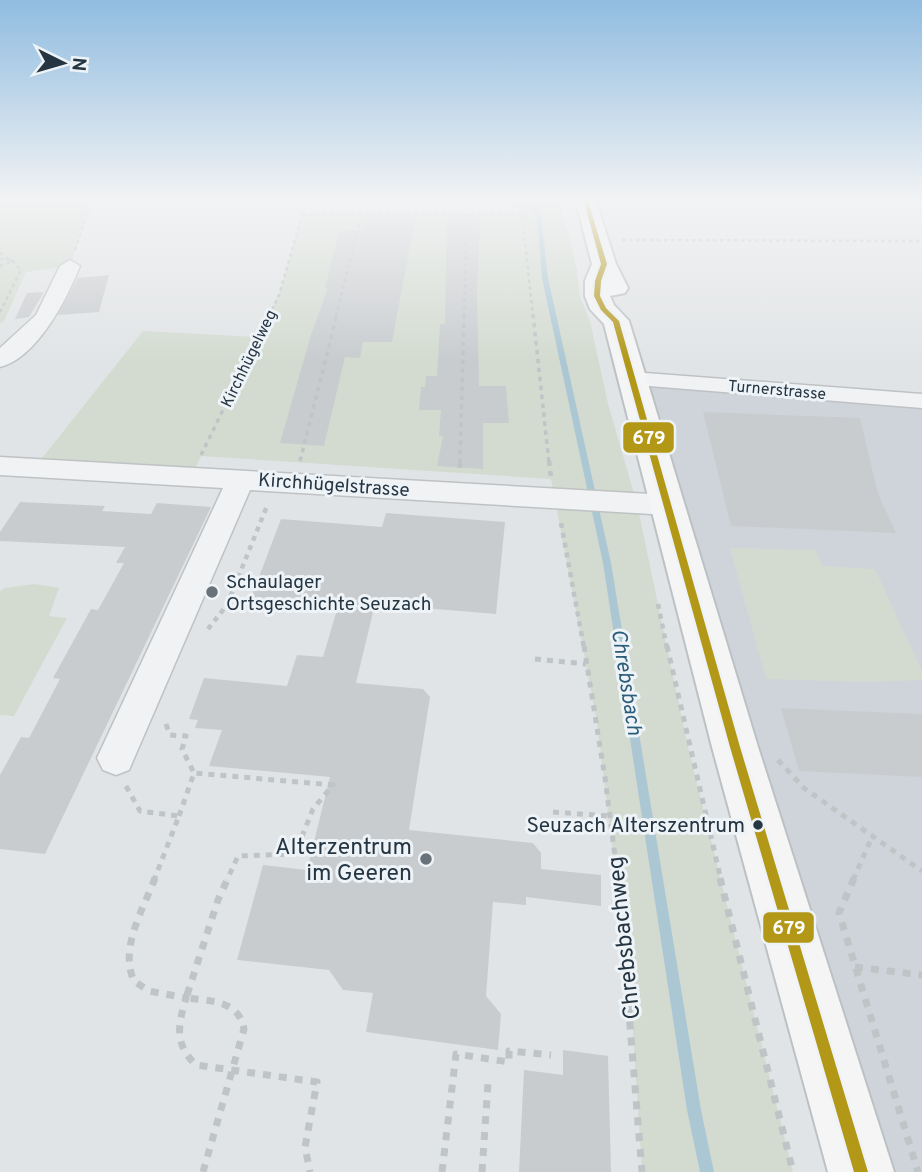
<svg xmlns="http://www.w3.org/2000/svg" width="922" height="1172" viewBox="0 0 922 1172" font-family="Overpass,sans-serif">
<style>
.built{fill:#ced4da}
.green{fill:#d3dbd0}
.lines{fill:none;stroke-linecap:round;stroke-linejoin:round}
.stream{fill:#acc7d4;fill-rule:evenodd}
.building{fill:#c9cccf}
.minor-casing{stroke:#bfc2c4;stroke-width:3}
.major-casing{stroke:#bcc1c4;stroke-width:4}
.path-far4{stroke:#bfc4c6;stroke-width:2.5;stroke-dasharray:3.5 3.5;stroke-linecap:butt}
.path-far3{stroke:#bfc4c6;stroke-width:3.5;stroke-dasharray:4.5 4.5;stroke-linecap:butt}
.path-far2{stroke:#bfc4c6;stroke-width:4.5;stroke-dasharray:5 5;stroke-linecap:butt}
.path-far1{stroke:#bfc4c6;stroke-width:5;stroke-dasharray:6 6;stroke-linecap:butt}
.path{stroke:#bfc4c6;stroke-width:7;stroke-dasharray:8 8;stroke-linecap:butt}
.minor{fill:#f0f2f3;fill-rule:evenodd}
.major{fill:#f5f5f6;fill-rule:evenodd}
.bus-1-casing{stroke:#eef3f7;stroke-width:5}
.bus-1{fill:#b39717;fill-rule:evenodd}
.poi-dot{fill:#67727b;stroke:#eef3f7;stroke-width:2.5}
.bus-dot{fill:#253542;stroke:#eef3f7;stroke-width:2.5}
.labels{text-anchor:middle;stroke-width:6;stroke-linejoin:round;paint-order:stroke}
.far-street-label{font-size:16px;fill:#253542;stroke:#eef3f7}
.street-label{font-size:19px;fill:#253542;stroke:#eef3f7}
.poi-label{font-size:19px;fill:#253542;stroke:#eef3f7;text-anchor:start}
.water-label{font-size:21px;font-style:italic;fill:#2b5c7a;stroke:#eef3f7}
.near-bus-label{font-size:21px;fill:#253542;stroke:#eef3f7;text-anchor:end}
.near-poi-label{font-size:23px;fill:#253542;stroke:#eef3f7;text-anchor:end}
.near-street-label{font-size:23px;fill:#253542;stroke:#eef3f7}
.line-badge{stroke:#eef3f7;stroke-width:2.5}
.badge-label{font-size:19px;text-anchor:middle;font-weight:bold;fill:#fff}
</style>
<rect width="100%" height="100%" fill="#e1e4e6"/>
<path class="built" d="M632,379L922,401V1172H861Z"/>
<path class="green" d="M0,198H93L70,266L26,272L4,321L0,324Z
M513,198H554L568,231L577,270L580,297L590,321L608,404L637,504L688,747L793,1172H642L631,1002L597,723L551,479L201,456L192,475L35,467L143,331L257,337L279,295L302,214H521Z
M730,548L816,550L823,566L875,569L922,671V680L867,682L766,679Z
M35,584L59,588L49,616L67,618L14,716L0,715V591L5,588Z"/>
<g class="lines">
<path class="stream" d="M526,198H530L541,215L548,278L611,563L701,1110L714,1172H700L687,1110L603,563L542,278L537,215Z"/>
</g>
<path class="building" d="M365,218H415L392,342H363L360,358L345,357L324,446L280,443L311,335L328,288H325L340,230H363Z
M447,219H480L477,295L479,386H506L509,423H483V469L437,466L443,436H439L441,410H419L421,387H425L426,376H437L440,324H445Z
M109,275L99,312L58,315L78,278Z
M44,292L29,317L15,319L27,293Z
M703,412L860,418L878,494L896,533L731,526Z
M20,502L105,506L102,511L151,514L157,503L211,507L45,854L0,849V775L21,737L29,738L60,679L53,678L91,609L98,610L124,563H116L125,547L0,541V532Z
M386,513L505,522L496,614L375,604L356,683L423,689L430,697L409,830L533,843L541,853V869L601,875V906L526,897V905L493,902L486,996L501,1014L498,1050L366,1032L373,993L343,990L329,970L237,960L263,865L307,870L330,777L209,766L222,730L195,728L198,720L189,719L204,678L287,686L297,655L323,657L337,610L249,603L281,519L382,527Z
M781,708L922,714V777L799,771Z
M563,1050L608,1056L611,1172H519L524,1070L563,1075Z"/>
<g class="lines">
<g class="minor-casing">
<path id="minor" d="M70,260L80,266C67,299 37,358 0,367V348L36,315L60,266Z
M632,372L922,394V408L624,384L620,379L624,374Z
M0,457L668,495L678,498L682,505L678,512L668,515L250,490L129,770L116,775L103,770L97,758L223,488L0,475Z"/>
</g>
<g class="major-casing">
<path id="major" d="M575,198H595L616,264L628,288L625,293L610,296L614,305L629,321L758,747L894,1172H828L712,747L604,324L590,309L585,296V281L592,264Z"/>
</g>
<path class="path-far4" d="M513,198L522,214L533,316
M554,198L562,213
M302,214H522
M622,240L922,241
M75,250L93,198
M0,253L8,259H0
M0,266L13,261L8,259
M0,312L21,270L13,261
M269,316L279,295L307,198
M336,316L362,214
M464,316L467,214"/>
<path class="path-far3" d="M533,314L549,463
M201,455L270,314
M300,461L337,314
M460,463L464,314"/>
<path class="path-far2" d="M549,461L551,477
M460,468V461
M561,523L584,648
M658,604L667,648
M208,629L227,605L267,506"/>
<path class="path-far1" d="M584,646L605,778L618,880
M667,646L721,880
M535,659L586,664
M166,724L170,735L186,736L182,749L194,773
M778,760L804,788L922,871
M126,786L140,811L179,816L154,880
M553,812L609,816
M179,816L194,773L333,785L313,809L295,854L238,856L227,880
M853,880L873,835"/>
<path class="path" d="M155,878C143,910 119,948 134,981L149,991L186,998C178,1025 174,1044 196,1065L317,1082L305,1147L310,1172
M618,878L642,1172
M720,878L793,1172
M854,878L839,913L918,1172
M855,967L922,975
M203,1172L244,1029C239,1000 210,1001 186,998L218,900L228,878
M442,1172L456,1054L509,1062V1051L551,1055
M482,1172L488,1083"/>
<use href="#minor" class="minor"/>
<use href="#major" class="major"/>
<g class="bus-1-casing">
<path id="bus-1" d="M583,198H587L607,264L601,281L600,296L606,308L619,321L740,747L868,1172H854L730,747L613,322L601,310L594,296L595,281L601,264Z"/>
</g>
<use href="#bus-1" class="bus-1"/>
</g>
<linearGradient id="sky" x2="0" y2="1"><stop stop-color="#90bce0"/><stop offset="0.55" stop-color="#f2f3f4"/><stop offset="1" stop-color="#f2f3f4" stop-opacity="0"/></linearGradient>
<rect width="922" height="362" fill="url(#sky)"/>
<g class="poi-dot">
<circle cx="212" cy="592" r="7"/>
<circle cx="426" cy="859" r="7"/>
</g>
<circle class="bus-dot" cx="758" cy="825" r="6"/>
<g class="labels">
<g class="far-street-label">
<text transform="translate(248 358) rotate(-64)" y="6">Kirchhügelweg</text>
<text transform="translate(777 389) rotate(5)" y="6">Turnerstrasse</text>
</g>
<g class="street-label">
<text transform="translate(334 484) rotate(4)" y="7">Kirchhügelstrasse</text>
</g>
<g class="poi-label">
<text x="226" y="588">Schaulager<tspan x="226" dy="22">Ortsgeschichte Seuzach</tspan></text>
</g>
<g class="water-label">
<text transform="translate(627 682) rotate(81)" y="7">Chrebsbach</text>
</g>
<g class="near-bus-label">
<text x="745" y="832">Seuzach Alterszentrum</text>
</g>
<g class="near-poi-label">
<text x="412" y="854">Alterzentrum<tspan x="412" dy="26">im Geeren</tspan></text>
</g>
<g class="near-street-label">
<text transform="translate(623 938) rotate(-96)" y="8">Chrebsbachweg</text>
</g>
</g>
<g class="line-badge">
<rect x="622" y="421" width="53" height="33" rx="7" fill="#b39717"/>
<rect x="762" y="911" width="53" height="33" rx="7" fill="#b39717"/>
</g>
<g class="badge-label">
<text x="649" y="444">679</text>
<text x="789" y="934">679</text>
</g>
<g transform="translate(63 63) rotate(95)" stroke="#eef3f7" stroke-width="5" paint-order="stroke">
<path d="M0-5L12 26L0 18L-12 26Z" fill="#253542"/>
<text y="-10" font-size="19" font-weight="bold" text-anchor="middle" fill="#253542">N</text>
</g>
</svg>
